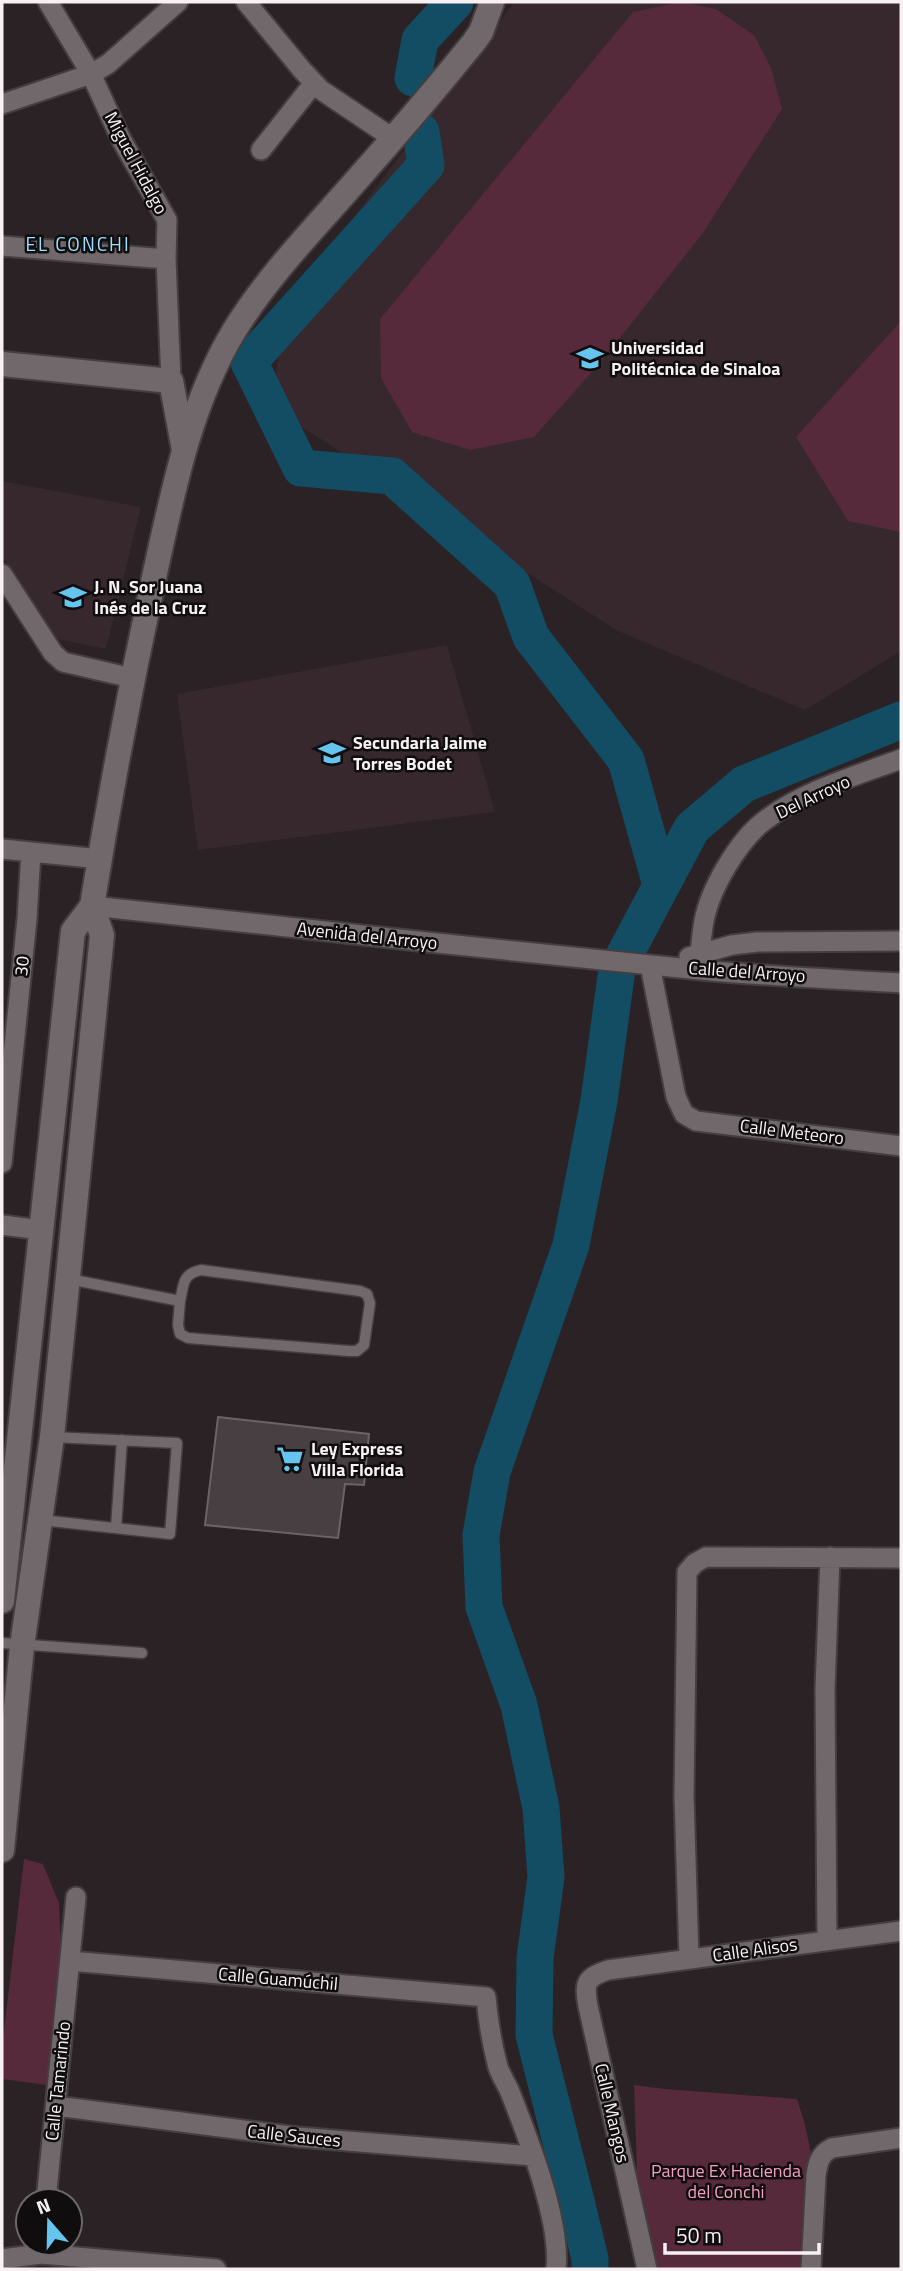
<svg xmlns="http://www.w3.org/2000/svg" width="903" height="2271" viewBox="0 0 903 2271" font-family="'Titillium Web',sans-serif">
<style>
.built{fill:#37282d}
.green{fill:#56293b}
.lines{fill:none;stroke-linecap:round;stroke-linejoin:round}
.river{stroke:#124d64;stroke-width:37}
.building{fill:#473f42;stroke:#6d6366;stroke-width:2}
.service-casing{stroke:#453e40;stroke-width:13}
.minor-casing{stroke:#453e40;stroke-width:23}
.tertiary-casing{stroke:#453e40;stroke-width:28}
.service{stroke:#71686b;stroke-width:10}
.minor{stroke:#71686b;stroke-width:19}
.tertiary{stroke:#71686b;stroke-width:24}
.labels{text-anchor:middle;stroke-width:5;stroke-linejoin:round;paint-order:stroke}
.street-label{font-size:18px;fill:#f7f1f3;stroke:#100d0e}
.poi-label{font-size:18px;font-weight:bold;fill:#f7f1f3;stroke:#100d0e;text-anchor:start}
.park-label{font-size:18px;fill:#fa9fc2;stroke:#100d0e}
.neighbourhood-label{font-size:19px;letter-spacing:2px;fill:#9ddfff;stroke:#100d0e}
</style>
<rect width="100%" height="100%" fill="#2a2225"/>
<path class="built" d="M514,2H901V651L805,710L616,630L271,407L285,310Z
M2,481L141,507L106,649L52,638L2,556Z
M447,645L495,812L198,850L177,694Z"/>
<path class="green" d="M680,2L716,9L754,35L771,68L782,109L703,233L600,363L534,437L470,450L412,432L381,378L380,319L633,12Z
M901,321V532L848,521L796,437Z
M24,1859L43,1864L59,1903L61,1953L47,2085L2,2079V2048Z
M634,2085L665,2089L797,2099L804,2121L816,2175L811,2269H647L639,2231Z"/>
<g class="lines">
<path class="river" d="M413,78L420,40L455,2
M421,132L426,165L249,362L301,468L392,476L512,584L531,637L626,760L661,885
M590,2269V2259L577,2205L534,2035L535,1958L546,1877L541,1808L519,1705L484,1607L481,1535L492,1472L571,1245L599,1101L617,969L692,828L744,784L901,720"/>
</g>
<path class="building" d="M218,1417L369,1434L364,1485L345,1484L338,1538L205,1525Z"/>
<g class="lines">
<g class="service-casing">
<path id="service" d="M69,1279L180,1301C184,1284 182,1274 201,1270L360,1291L367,1294L370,1303L364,1345L357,1351H349L188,1338L180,1334L178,1325L180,1301
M41,1520L170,1534L177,1443L52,1437
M116,1528L122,1440
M2,1643L142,1653"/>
</g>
<g class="minor-casing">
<path id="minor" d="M48,2L91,74L121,139L167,220L166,259L171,381
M246,2L303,71L321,90L394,139
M2,104L91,74L108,64L178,2
M261,150L314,83
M2,246L166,259
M2,574L53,653L63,662L132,678
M2,849L100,859
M92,906C295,928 497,950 700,970C767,976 834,979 901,983
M689,957L732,945L757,942L901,941
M650,965L676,1097L684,1114L696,1121L901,1146
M699,970C700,954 701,937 704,921C710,889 738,841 764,821C803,791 855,776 901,759
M2,1163L27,919L31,852
M2,1225L41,1230
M827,1940L825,1689L830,1557
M689,1958L684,1796L687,1572L695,1563L706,1557L901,1558
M70,1961L486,1997C488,2021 492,2044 498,2067C501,2076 506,2083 510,2092C528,2138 561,2220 556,2269
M56,2106L298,2137L533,2156
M46,2201L76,1897
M2,2259L41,2254L216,2269
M647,2269L588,2006C584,1983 585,1978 608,1970L901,1931
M811,2269L816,2175C818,2162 820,2154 832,2148L901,2138"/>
</g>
<g class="tertiary-casing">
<path id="tertiary" d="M2,364L171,381L184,450
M2,1601L73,931L92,906
M2,1850L22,1646L52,1437L102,935L92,906C110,794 131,683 155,573C173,491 190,404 234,331C267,277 312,231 354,183C395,137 435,90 474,42L481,32L492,2"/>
</g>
<use href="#service" class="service"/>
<use href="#minor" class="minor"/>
<use href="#tertiary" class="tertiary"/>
</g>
<defs>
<g id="university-bare" transform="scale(2.1)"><path d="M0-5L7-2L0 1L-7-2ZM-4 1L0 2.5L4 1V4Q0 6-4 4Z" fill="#65c5ee" stroke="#100d0e" stroke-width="2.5" paint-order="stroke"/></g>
<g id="school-bare" transform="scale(2.1)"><path d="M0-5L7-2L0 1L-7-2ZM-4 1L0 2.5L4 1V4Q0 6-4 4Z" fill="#65c5ee" stroke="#100d0e" stroke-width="2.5" paint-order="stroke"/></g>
<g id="supermarket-bare" transform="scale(2.1)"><path d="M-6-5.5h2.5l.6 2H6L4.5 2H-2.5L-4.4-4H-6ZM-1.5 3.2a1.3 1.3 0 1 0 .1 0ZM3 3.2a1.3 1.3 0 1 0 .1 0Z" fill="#65c5ee" stroke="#100d0e" stroke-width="2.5" paint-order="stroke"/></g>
</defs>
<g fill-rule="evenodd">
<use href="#university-bare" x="590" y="358"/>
<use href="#school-bare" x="73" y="597"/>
<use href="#school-bare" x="332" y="753"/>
<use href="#supermarket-bare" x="290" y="1459"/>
</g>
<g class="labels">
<g class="street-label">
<text transform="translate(136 163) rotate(62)" y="6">Miguel Hidalgo</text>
<text transform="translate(813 797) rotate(-25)" y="6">Del Arroyo</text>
<text transform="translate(367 936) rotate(6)" y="6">Avenida del Arroyo</text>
<text transform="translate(22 966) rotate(-84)" y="6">30</text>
<text transform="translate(747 972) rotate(4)" y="6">Calle del Arroyo</text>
<text transform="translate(792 1132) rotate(7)" y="6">Calle Meteoro</text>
<text transform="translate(755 1950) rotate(-8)" y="6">Calle Alisos</text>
<text transform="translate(278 1979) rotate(5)" y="6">Calle Guamúchil</text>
<text transform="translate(58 2081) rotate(-84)" y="6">Calle Tamarindo</text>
<text transform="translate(612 2113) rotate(77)" y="6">Calle Mangos</text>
<text transform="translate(294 2136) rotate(6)" y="6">Calle Sauces</text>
</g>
<g class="poi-label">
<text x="611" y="354">Universidad<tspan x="611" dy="21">Politécnica de Sinaloa</tspan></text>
<text x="94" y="593">J. N. Sor Juana<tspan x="94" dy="21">Inés de la Cruz</tspan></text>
<text x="353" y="749">Secundaria Jaime<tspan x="353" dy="21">Torres Bodet</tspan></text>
<text x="311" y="1455">Ley Express<tspan x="311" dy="21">Villa Florida</tspan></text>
</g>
<g class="park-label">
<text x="726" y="2177">Parque Ex Hacienda<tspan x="726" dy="21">del Conchi</tspan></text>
</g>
<g class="neighbourhood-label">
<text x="78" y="251">EL CONCHI</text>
</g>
</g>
<rect width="903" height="2271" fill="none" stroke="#f7f1f3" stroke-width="7"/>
<g transform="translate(49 2222) rotate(340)"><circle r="33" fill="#100d0e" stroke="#6c686a" stroke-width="2"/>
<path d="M0-5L12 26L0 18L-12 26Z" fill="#65c5ee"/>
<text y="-10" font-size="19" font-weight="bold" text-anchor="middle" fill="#f7f1f3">N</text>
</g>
<path d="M665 2243v10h154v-10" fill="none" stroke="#f7f1f3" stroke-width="3.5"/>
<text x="676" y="2243" font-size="21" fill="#f7f1f3" stroke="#100d0e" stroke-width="5" paint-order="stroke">50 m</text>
</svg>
